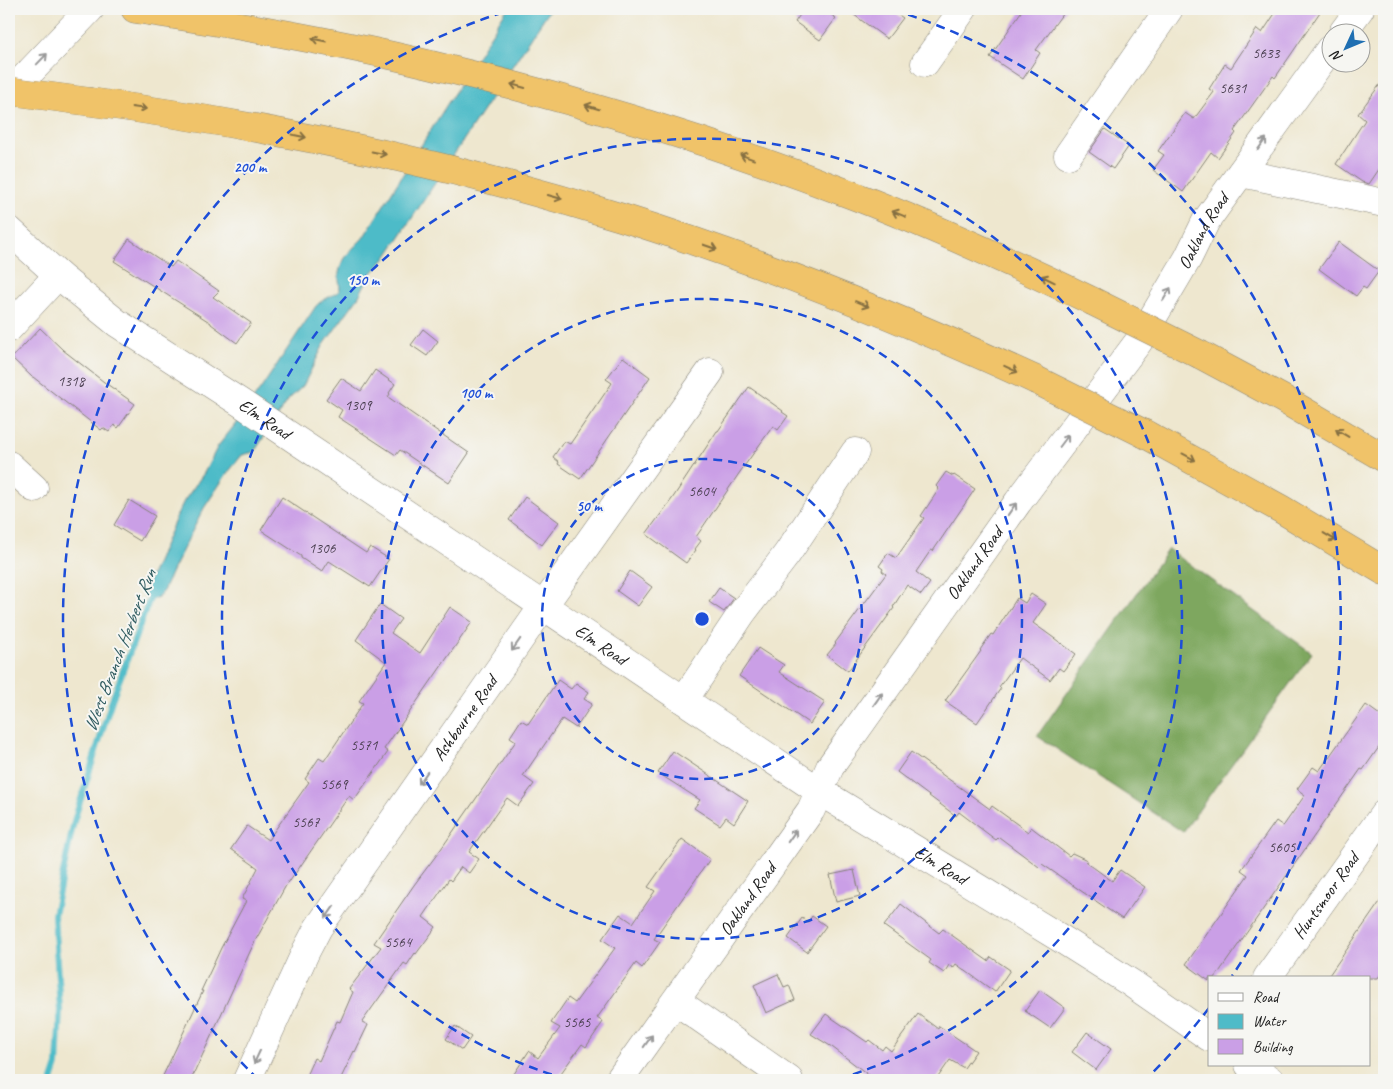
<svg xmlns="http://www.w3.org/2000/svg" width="1393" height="1089" viewBox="0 0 1393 1089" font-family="Caveat,sans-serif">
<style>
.forest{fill:#7ea75f;stroke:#4d623e}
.water{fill:#4ebbc8;stroke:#356c72}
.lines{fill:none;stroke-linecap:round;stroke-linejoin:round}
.stream{stroke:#4ebbc8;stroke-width:6}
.building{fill:#ca9fe6}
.minor-casing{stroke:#858276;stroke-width:29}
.highway-casing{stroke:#858276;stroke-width:29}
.minor{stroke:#fff;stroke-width:28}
.highway{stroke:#f0c369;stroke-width:28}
.highway-bridge-casing{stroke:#858276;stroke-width:29;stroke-linecap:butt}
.highway-bridge{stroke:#f0c369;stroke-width:28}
.oneway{stroke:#867042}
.oneway2{stroke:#999}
.ring{fill:none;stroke:#1d4ed8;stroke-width:2.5;stroke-dasharray:9 6}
.labels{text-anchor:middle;stroke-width:4;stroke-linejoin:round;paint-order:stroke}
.number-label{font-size:15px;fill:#483d4e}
.street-label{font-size:18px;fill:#1c1c1c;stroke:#f6f6f2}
.water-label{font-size:19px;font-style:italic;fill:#305c61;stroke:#f6f6f2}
.centre{fill:#1d4ed8;stroke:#f6f6f2;stroke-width:2.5}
.ring-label{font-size:15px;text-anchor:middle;font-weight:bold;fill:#1d4ed8;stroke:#f6f6f2;stroke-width:4;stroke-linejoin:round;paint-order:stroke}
</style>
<rect width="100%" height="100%" fill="#f6f6f2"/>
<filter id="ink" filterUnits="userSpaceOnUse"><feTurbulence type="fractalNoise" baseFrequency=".02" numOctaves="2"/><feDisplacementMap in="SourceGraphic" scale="10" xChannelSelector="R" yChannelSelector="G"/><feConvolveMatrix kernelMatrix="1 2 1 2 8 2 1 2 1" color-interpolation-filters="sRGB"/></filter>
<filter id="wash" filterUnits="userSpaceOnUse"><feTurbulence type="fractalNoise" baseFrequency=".0096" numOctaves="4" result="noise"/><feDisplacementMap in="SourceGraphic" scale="20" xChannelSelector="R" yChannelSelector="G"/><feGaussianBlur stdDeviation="1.12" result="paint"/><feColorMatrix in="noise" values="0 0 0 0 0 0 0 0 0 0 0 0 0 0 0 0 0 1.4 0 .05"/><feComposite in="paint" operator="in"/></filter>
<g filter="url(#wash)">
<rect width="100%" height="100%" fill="#eee7cf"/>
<path class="forest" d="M1168,549L1312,653L1183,832L1037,736Z"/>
<path class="water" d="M507,9H550L385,259L369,276L359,296L323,346L303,386L289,399L254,452L242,455L226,475L204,508L173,569L163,591L158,597L153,599H148L144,595L145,590L178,513L184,501L204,473L218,446L234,426L262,387L316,306C323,298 333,297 340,290C340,284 338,278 339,273C341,259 353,248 363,238Z"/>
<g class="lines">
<path class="stream" d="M52,1080L57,1065L60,1010L54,915L74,821L112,700L149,601L153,593"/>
</g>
<g id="blocks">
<path class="building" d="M804,9H822L836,18L820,40L795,22Z
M846,9H890L903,18L887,39Z
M1023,9H1066L1036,50L1040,53L1023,79L990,57Z
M1278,9H1322L1275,78L1273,76L1234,131L1236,133L1218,158L1211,152L1183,192L1153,170L1164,155L1158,151L1185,113L1194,119L1214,92L1209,89L1225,64L1231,68L1257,29L1262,33Z
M1384,79V162L1369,184L1362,182L1336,164L1365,120L1358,114Z
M1105,129L1129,146L1113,169L1089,152Z
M129,239L171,267L176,261L219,291L213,297L251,323L237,343L211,324V323L114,261Z
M1339,242L1379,271L1366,289L1363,287L1356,296L1319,269Z
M40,328L63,350L104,382L135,404L118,428L114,425L109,432L103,428L101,430L33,377H32L12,358Z
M423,329L438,341L427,356L411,345Z
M623,357L650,377L580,479L558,464L559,462L553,457L564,441L570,444L612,383L606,379Z
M375,370L395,384L389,393L390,394L388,397L469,453L449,483L400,450L396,455L338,417L342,410L326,399L341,378L361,391Z
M749,387L783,411L782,412L788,416L778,430L773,426L740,472L696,537L701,541L695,549L696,550L686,563L646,534L672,499L717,431H718Z
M946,472L953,476L954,475L975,489L933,551L931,550L916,572L930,583L921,595L907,585L893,607L894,608L848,671L827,655L836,644L835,643L886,574L882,571L883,569L879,566L888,553L896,558L924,518L921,516L939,489L936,486Z
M282,497L366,553L370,547L389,559L370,587L329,561L322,572L301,558V556L261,530Z
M525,497L559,522L542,545L509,520Z
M129,500L155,516L140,541L114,525Z
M630,571L652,587L638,606L617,591Z
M719,588L734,598L724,612L709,602Z
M1031,594L1046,604L1033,623L1076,654L1063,671L1059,668L1050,680L1020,658L999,687L1001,688L977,723L945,701L981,651L980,650L991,634L993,635L1017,598L1025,603Z
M380,604L401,619L391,633L420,653L450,607L472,622L384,749L388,752L354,800L349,796L290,881L289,880L254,943L191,1080H161L203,991H201L221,948L246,901L242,899L258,868L231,849L247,826L268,840L309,782L305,779L319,758L324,761L363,703L359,701L386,662L356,640Z
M758,648L784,665L779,672L825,702L810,724L739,676Z
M558,680L571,689L576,683L589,692L584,699L592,704L576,728L562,719L523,776L534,784L518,806L507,798L469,852L479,859L469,873L461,867L451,881L449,879L423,917L436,927L416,954L415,953L407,965L404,963L362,1022L368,1025L355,1052L354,1051L340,1080H304L314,1058L319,1061L337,1021L340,1022L353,992L349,989L381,947L374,943L414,885L441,849L516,741L510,737L521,720L528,724Z
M1366,705L1384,718V740L1363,770L1361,769L1215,978H1209V981L1186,964L1248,875L1241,870L1276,821L1283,826L1284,825L1305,795L1297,789L1313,767L1319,771Z
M673,751L748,801L734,823L726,817L720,825L694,808L700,800L658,773Z
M911,752L990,809L992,806L1028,832L1031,827L1069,856L1072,853L1087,860L1086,862L1112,881L1120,870L1145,887L1122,919L1042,864L1039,867L999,837L996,840L959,812L956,816L897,772Z
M682,839L710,859L654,939L660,942L642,968L636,963L597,1018L603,1022L586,1047L582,1044L556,1080H510L529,1051L538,1058L560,1028L551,1023L568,998L575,1003L615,948L602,939L620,914L633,923L655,891L648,887Z
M854,870L860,896L836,902L830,875Z
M1384,896V969L1378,978H1327Z
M901,904L939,933L943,929L988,961L991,957L1010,970L995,992L956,964L953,968L949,965L944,973L929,963L931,960L884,926Z
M812,916L826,926L807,952L788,938L802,918L808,922Z
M778,974L784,987L789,985L795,1000L766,1013L754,985Z
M1040,990L1065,1008L1050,1028L1025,1011Z
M826,1014L867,1042L869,1040L882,1050L885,1046L891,1051L918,1014L938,1029L939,1026L976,1051L964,1068L950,1060L936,1080H875L832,1047L811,1034Z
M455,1026L471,1037L462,1050L446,1039Z
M1087,1032L1111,1049L1096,1070L1072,1052Z"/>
</g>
</g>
<g filter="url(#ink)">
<use href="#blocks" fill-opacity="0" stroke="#858276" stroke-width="1"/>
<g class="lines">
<g class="minor-casing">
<g id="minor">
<path d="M1343,32L1360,9"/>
<path d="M925,63L963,9"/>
<path d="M9,94L90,9"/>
<path d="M1068,155L1169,9"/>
<path d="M1241,173L1384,203"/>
<path id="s1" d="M9,230L58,275L117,323L241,403L819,791L1060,938L1131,983L1209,1037"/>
<path d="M9,328L58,275"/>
<path d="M9,465L34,488"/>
<path d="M684,700L742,613L787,554L855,452"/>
<path id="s2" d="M1267,978L1384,814"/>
<path d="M676,1001L789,1080"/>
<path d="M1249,1065L1270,1080"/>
<path id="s3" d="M247,1080L306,951L318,928L544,605L710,372"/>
<path id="s4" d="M619,1080L811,810L830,767L1018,502L1139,341L1188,258L1206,221L1330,49"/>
</g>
</g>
<g class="highway-casing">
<path id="highway" d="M135,9C234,24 334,41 432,65C575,99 715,142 852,195C933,226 1013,263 1092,301
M91,102C270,126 447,163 620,217C762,261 901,318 1036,380
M1201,355L1283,399L1384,458
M1145,434L1281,509L1384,571"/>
</g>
<use href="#minor" class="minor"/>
<use href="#highway" class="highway"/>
<g class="highway-bridge-casing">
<path id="highway-bridge" d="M9,91L91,102
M1092,301L1201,355
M1036,380L1145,434"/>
</g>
<use href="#highway-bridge" class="highway-bridge"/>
</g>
<defs><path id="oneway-shaft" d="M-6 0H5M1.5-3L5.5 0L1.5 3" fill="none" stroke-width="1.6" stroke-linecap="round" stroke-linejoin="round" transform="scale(1.25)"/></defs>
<g class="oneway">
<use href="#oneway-shaft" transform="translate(319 40) rotate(-169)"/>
<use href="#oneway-shaft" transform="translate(518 86) rotate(-165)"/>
<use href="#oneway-shaft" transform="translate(592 107) rotate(-163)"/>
<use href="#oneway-shaft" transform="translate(139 108) rotate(8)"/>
<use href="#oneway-shaft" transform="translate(299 136) rotate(11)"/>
<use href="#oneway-shaft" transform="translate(379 153) rotate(12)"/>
<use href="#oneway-shaft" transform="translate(747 157) rotate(-160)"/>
<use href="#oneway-shaft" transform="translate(555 197) rotate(16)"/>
<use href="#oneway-shaft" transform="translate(899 214) rotate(-158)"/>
<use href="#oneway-shaft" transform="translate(710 247) rotate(19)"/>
<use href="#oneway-shaft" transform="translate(1048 279) rotate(-154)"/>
<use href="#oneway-shaft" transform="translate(862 304) rotate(22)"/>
<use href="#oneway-shaft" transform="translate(1011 369) rotate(25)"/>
<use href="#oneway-shaft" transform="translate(1342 433) rotate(-149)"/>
<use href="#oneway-shaft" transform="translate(1189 457) rotate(28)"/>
<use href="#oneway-shaft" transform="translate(1330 537) rotate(31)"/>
</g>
<g class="oneway2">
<use href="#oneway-shaft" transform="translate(42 59) rotate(-46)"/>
<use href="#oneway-shaft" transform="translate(1262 144) rotate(-54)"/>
<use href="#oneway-shaft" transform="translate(1167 294) rotate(-59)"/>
<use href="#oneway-shaft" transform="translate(1064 441) rotate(-53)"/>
<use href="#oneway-shaft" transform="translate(1012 509) rotate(-55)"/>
<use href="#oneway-shaft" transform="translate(516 645) rotate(125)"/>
<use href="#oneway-shaft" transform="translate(878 699) rotate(-55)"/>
<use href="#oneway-shaft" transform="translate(423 778) rotate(125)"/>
<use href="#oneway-shaft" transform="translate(792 836) rotate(-55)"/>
<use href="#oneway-shaft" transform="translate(330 912) rotate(125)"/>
<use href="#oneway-shaft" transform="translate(648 1041) rotate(-55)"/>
<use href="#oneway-shaft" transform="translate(257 1057) rotate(115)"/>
</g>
</g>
<g class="ring">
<circle cx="702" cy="619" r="160"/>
<circle cx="702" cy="619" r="320"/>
<path d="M566 1079A480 480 0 1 1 838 1079"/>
<path d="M1209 1008A639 639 0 0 1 1146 1079M258 1079A639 639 0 0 1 510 10M894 10A639 639 0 0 1 1232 976"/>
</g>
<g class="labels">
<g class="number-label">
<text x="1266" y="58">5633</text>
<text x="1233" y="93">5631</text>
<text x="71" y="386">1318</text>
<text x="358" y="410">1309</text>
<text x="702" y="496">5604</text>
<text x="322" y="553">1306</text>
<text x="364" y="750">5571</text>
<text x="334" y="789">5569</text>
<text x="306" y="827">5567</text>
<text x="1282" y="852">5605</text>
<text x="398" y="947">5564</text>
<text x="577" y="1027">5565</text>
</g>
<g class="street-label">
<text dy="6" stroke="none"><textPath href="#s4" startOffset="1032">Oakland Road</textPath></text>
<text dy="6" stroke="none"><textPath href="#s1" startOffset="319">Elm Road</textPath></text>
<text dy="6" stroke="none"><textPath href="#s4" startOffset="628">Oakland Road</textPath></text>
<text dy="6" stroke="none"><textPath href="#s1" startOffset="724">Elm Road</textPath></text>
<text dy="6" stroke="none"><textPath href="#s3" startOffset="424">Ashbourne Road</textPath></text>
<text dy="6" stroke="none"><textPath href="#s1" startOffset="1129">Elm Road</textPath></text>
<text dy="6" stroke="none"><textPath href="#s2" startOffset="101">Huntsmoor Road</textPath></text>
<text dy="6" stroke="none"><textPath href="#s4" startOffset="222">Oakland Road</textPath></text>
</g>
<g class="water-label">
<text transform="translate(119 650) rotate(-69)" y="7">West Branch Herbert Run</text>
</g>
</g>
<circle cx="702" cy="619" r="8" class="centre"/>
<g class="ring-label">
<text x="250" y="172">200 m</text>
<text x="363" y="285">150 m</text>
<text x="476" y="398">100 m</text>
<text x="589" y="511">50 m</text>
</g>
<rect width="1393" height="1089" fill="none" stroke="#f6f6f2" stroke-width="30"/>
<rect x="1208" y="976" width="162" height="90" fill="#f6f6f2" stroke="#9f9f9c"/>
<rect x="1218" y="993" width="25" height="8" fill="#ffffff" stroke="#9f9f9c"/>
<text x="1253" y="1002" font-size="15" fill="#1c1c1c">Road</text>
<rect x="1218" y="1014" width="25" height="15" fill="#4ebbc8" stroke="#9f9f9c"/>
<text x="1253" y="1026" font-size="15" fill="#1c1c1c">Water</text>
<rect x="1218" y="1039" width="25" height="15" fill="#ca9fe6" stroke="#9f9f9c"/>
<text x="1253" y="1052" font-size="15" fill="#1c1c1c">Building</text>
<g transform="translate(1346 48) rotate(226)"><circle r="24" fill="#f6f6f2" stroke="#9f9f9c"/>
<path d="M0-4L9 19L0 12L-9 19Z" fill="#1f6fb2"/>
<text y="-8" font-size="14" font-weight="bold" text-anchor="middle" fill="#1c1c1c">N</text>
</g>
</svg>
